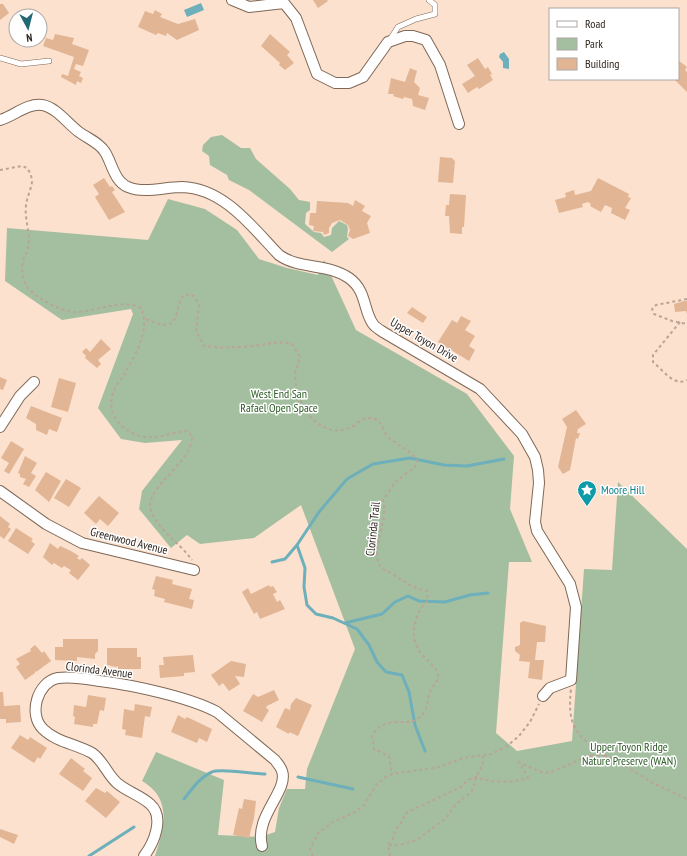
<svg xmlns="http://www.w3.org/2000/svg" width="687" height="856" viewBox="0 0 687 856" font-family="'PT Sans Narrow',sans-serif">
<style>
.green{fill:#a4bfa0}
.water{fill:#6dafba}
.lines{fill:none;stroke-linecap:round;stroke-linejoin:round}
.stream{stroke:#6dafba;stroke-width:3}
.building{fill:#e2b594}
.service-casing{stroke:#7f6857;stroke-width:6}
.minor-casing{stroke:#7f6857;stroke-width:12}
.path{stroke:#b9a495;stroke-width:2;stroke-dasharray:3 3;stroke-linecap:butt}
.service{stroke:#fff;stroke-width:5}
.minor{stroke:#fff;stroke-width:10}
.labels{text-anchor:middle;stroke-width:3;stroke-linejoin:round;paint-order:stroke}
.street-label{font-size:12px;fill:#30261f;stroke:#fff}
.park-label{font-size:12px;fill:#2b5a24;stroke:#fff}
.culture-label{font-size:12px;fill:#0d838f;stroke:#fff;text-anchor:start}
</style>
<rect width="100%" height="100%" fill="#fbe1ce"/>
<path class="green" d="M222,135L241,148H250L256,159L290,189L299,200L310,202V210L306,213L305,224L314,232L321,233L324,237L331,235L332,228L339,221L347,225L348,229L347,237L349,239L332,252L249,190L229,180L227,175L210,165L209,156L202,151L203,145L211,137Z
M168,199L205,209L237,230L259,259L287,268L318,275L324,260L356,330L467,394L514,456L510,509L532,562H509L496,733L517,751L572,741L584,569L612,570L618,482L687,549V856H155C164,828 173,799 142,781L156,752L224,780L218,835L260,837L275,832L279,808L287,789H305L307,769L355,649L301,505L254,538L200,544L187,535L171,548L139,509L142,491L182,440L145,443L121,439L98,408L133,314L131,309L62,320L5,281L7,228L148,240Z"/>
<path class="water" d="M201,3L204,10L187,17L184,10Z
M504,52L509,59V69L503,68V62L499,57L500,54Z"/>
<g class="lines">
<path class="stream" d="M297,545L305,568L304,587L307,605L316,614L333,618L357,629L369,645L377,662L386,672L402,675L409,692L415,725L425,751
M272,562L285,559L297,545L319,512L347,479L373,464L410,458L444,465L467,466L504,459
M345,623L382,614L395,602L408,596L419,601L445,602L470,595L488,593
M298,777L353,789
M184,799C192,789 200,777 212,772C221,768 252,774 265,774
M89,856L134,827"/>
</g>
<path class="building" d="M313,0H327L328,1L318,8Z
M0,4H3L9,13L0,20Z
M155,10L162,14L160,17L178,24L195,19L199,30L177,40L167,33L166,36L158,33L156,35L138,27L145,11L153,14Z
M55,34L74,38L72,44L89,50L83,66L76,64L74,69L81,72L79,76L83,78L81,83L77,81L76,85L61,77L62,74L68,76L74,57L43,46L46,38L53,40Z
M270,34L290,52L287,55L294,63L285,70L279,65L280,63L261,46Z
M478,58L485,69L488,67L492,74L490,75L493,80L479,89L477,87L468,93L462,84L475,76L467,65Z
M678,60L687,67L685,70L687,72V92L674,79H678Z
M410,68L417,71L414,82L420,88L418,95L429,98L425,110L413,106L412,99L404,97L403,99L393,96L394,94H388L391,78L405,82Z
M440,157L452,158L455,161L453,183L438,182Z
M104,178L110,187L112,186L115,190L112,192L125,212L109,220L95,197L99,194L93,185Z
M598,178L629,194L628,197L631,198L625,208L630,210L625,220L611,213L612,208L605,205L601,212L590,206L591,204L588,202L582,204L583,207L559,213L555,200L566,197L565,193L574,190L575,195L591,191Z
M450,194L466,195L464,227H462V234L450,233L449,216H445L446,205H449Z
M355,200L365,206L362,211L371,216L367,223L370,233L353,239L348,236L350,230L348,225L340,220L332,223L329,228V233L324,235L323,232L313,231L314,226L309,225L310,213H316L317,201L348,203L353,206Z
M684,301H687V314L686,311L675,312L674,304Z
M412,307L427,317L423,323L407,313Z
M461,316L471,321L465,330L475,336L469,346L475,350L469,361L438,342L452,320L457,323Z
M101,339L111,349L98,360L101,364L97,368L85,358L86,356L82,352L86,348L90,352Z
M0,377L7,380L3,390L0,389Z
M59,378L76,383L68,412L51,407Z
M31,406L62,418L57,432L49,429L47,435L36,430V424L26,418Z
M576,410L586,424L578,429L577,433H580L578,439L576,438L570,470L563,474L558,467L567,427L562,419Z
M11,441L24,449L9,474L4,471L9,463L1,458Z
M25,456L37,463L31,473L36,476L29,487L23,484L26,479L20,477V474L18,473Z
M46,472L61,481L49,502L35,490Z
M66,479L81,488L69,507L54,498Z
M99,496L119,513L108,526L100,519L96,524L84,513Z
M0,516L10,524L8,527L11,529L4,539L0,536Z
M16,528L33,539L31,541L35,544L28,554L8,541Z
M50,543L58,549L60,546L71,551L79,556L77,558L80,560L82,558L90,565L78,580L69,573L71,570L64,566L62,568L54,563L52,565L43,557Z
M156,576L173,580L172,584L192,589L189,599L194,600L192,609L164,602L165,599L154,596L155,590L152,589Z
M269,585L270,587L273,586L277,592L273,594L277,602L280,600L285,609L260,619L257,612L254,614L242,592L248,588L251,594Z
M523,621L546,626L545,642H537L535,660H544L542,680L528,678L530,662L519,661L520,655L515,651V647L520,645V623Z
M63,639H98V651L95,654V659L77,657V661L55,660V647H63Z
M35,645L42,653L44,651L51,661L36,672L35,671V673L25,680L16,667L20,664L16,659L31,651L30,649Z
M107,648H137V657H141V669H118V666L116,667L107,665Z
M193,655L195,672L184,673V676L160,678L159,665H164L163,657Z
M231,661L246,664L244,677L235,676L240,684L229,691L223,683L219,686L211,675Z
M274,690L279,700L267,706L266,708L269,710L262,722L243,711L253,694L258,697Z
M0,692H3L4,706L20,705L21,722L6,723V719H0Z
M88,695L106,698L104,711L100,710L97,724H93V727L74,724L75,717L73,716L74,705L86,707Z
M296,698L312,705L298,736L289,732V734L276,727L285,708L290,710L291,704Z
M135,704L152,707L150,717L145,716L142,738L125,735L126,730L122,729L124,709L134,711Z
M178,715L185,719L187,717L212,729L207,742L199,738L197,743L171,732Z
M20,735L28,740L30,737L47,748L40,759L38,757L34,763L11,748Z
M71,758L85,769L83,771L92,778L83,791L59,774Z
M96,788L105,793L107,791L120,802L106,818L85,801Z
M244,799L256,801L254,818L249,838L233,835L239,808L242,809Z
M0,829L18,835L14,844L0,837Z"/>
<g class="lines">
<g class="service-casing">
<path id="service" d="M389,41L398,27L416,19L435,14V5L429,0
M0,58L21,64L49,61"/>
</g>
<g class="minor-casing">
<path id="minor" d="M232,0L249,7L284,3L296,18L317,74L335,83H349L363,77L388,42L405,36H413L426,40L440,65L459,124
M0,120C14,116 27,103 42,105C56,107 68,124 79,132C87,138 100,143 105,152C112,163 114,181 128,187C144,194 165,187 182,187C224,188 253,228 279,255C300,270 328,263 349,278C367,291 363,310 373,324C375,327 380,330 383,332L480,389L522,434L535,457L538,470L539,483L535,522L537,531L570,584L576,607L571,680L550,688L543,696
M0,427L20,396L34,382
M0,491L46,524L82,543L194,570
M144,856C154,843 165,817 150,804C140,795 126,791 117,783C107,774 102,759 92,753C76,744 56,742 43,729C28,715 37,682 58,678C72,676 87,679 100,681C132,685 189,697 217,712L275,760C277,763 281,767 282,771C289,791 254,816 262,846"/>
</g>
<path class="path" d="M0,170L22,166L27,168C30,172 32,177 32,182C31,190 27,197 26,205C24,224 34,239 25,256C21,264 21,277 26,285C33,297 63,313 76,312C95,312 123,298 141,308C151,330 135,356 123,376C119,382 113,389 112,397C107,418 126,434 145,437C159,439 173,432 187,431L192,436C193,464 143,487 151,511C158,530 180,543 192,560
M687,299L656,305L652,309L654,314L672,321L687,324
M146,319C185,337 171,308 185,294L194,296L199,305L196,331L204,346C220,348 235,348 252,346C266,345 277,340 292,344L300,357C299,363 295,370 295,375C295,401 316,438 347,429C357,426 362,415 375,419C384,423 383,433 389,438C398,445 409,450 416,458L417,462L415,467L396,481L383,500C389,521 371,548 379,564C381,570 386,570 391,573C403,581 412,588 427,591L428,600C425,604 421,608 419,612C411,629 412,646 426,659C431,664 438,669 438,676C438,683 432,686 430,692C427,699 428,709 422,715C408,731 389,711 372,735L374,749L389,756L392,774
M680,322L653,355V362C663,370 674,387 687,380
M604,755L621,763L653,783L687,799
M389,845H399L417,840L446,818L456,804L470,793L474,787L476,777L483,765V756
M313,856L310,849L318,833L333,822L355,812L364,805L377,784L384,778L392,774L439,767L463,758L492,754L507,746L519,736L530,722L539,704
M390,856L388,845L393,839L395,830L400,825L406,813L461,787L468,780L476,777C489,783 514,783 528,778L519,762L538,771L545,773L554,771L588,756L604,755C575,735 567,725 571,689"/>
<use href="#service" class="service"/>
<use href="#minor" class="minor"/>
</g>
<defs>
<g id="sight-pin" transform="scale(1)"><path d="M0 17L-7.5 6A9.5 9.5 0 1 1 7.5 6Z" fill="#0f9aa8" stroke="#fff"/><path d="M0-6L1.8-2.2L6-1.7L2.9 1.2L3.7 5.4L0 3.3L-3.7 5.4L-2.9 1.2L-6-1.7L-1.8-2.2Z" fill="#fff"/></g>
</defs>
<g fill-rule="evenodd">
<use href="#sight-pin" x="587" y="490"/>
</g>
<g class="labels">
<g class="street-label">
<text transform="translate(424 340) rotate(30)" y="4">Upper Toyon Drive</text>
<text transform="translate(373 529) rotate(-84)" y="4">Clorinda Trail</text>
<text transform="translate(129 541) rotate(14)" y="4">Greenwood Avenue</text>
<text transform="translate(99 670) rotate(7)" y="4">Clorinda Avenue</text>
</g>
<g class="park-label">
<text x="279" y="398">West End San<tspan x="279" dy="14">Rafael Open Space</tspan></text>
<text x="629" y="751">Upper Toyon Ridge<tspan x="629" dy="14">Nature Preserve (WAN)</tspan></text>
</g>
<g class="culture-label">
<text x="601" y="494">Moore Hill</text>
</g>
</g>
<rect x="549" y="8" width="130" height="72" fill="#ffffff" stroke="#aca8a5"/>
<rect x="557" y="21" width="20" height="6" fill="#ffffff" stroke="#aca8a5"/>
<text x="585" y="28" font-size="12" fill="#30261f">Road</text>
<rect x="557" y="38" width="20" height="12" fill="#a4bfa0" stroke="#aca8a5"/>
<text x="585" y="48" font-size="12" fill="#30261f">Park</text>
<rect x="557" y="58" width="20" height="12" fill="#e2b594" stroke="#aca8a5"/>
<text x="585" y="68" font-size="12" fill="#30261f">Building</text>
<g transform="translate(28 28) rotate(173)"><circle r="19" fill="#ffffff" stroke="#aca8a5"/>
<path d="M0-3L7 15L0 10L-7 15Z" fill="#216a75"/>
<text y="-6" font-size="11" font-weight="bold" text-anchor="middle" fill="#30261f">N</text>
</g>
</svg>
